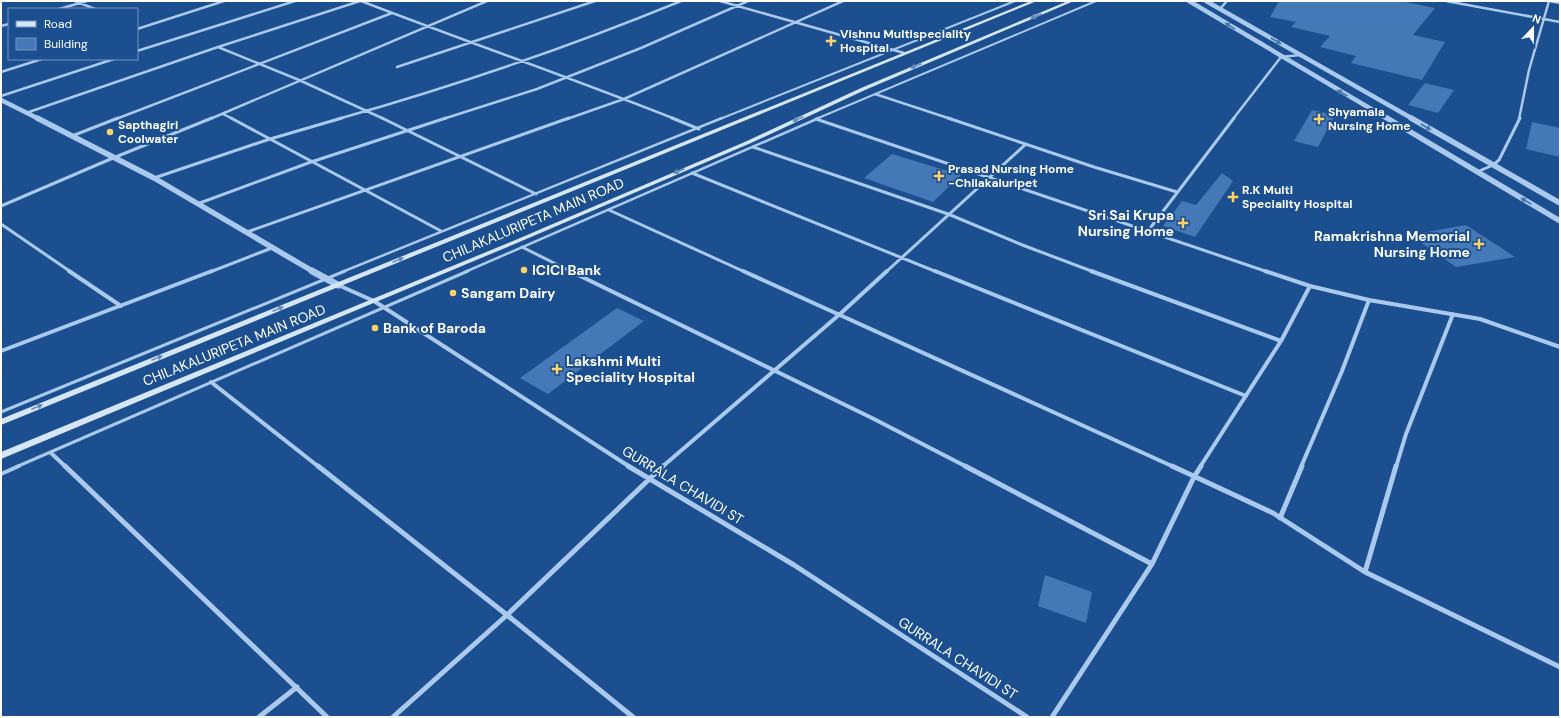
<svg xmlns="http://www.w3.org/2000/svg" width="1561" height="718" viewBox="0 0 1561 718" font-family="'DM Sans',sans-serif">
<style>
.building{fill:#4478b7}
.lines{fill:none;stroke-linecap:round;stroke-linejoin:round}
.service-far3{stroke:#a9c9ee;stroke-width:2}
.service-far2{stroke:#a9c9ee;stroke-width:2.5}
.service-far1{stroke:#a9c9ee;stroke-width:3}
.service{stroke:#a9c9ee;stroke-width:4}
.minor-far3{stroke:#a9c9ee;stroke-width:2.5}
.minor-far2{stroke:#a9c9ee;stroke-width:3}
.minor-far1{stroke:#a9c9ee;stroke-width:4}
.minor{stroke:#a9c9ee;stroke-width:5}
.tertiary-far2{stroke:#a9c9ee;stroke-width:4.5}
.tertiary-far1{stroke:#a9c9ee;stroke-width:5.5}
.tertiary{stroke:#a9c9ee;stroke-width:7}
.secondary{fill:#d6e6fa;fill-rule:evenodd}
.oneway{fill:#668bba}
.oneway2{fill:#4674ac}
.poi-dot{fill:#ffd166;stroke:#1b4f8f;stroke-width:1.5}
.labels{text-anchor:middle;stroke-width:4;stroke-linejoin:round;paint-order:stroke}
.far-poi-label{font-size:12px;font-weight:bold;fill:#fff;stroke:#1b4f8f;text-anchor:start}
.poi-label{font-size:14px;font-weight:bold;fill:#fff;stroke:#1b4f8f;text-anchor:start}
.street-label{font-size:14px;fill:#fff;stroke:#1b4f8f}
</style>
<rect width="100%" height="100%" fill="#1b4f8f"/>
<path class="building" d="M1279,1H1401L1435,8L1413,35L1445,42L1422,80L1351,63L1356,56L1320,47L1330,36L1291,27L1296,22L1270,17Z
M1425,83L1454,90L1438,113L1408,105Z
M1312,110L1335,115L1318,147L1294,141Z
M1532,122L1560,128V157L1526,149Z
M892,154L961,175L933,202L864,178Z
M1222,173L1233,181L1195,237L1163,226L1182,201L1196,205Z
M1466,225L1515,257L1456,267L1410,235Z
M617,308L644,321L548,394L520,378Z
M1045,575L1092,592L1086,623L1038,606Z"/>
<g class="lines">
<path class="service-far3" d="M720,119L1015,1
M816,119L1096,1"/>
<path class="service-far2" d="M342,272L722,118
M465,272L819,118"/>
<path class="service-far1" d="M1,412L345,271
M16,467L468,271"/>
<path class="service" d="M1,474L19,466"/>
<path class="minor-far3" d="M75,1L95,9
M361,1C465,41 571,78 675,119
M720,1L904,53
M1446,1L1560,22
M1549,1L1560,3
M59,9L87,1
M1220,9L1227,1
M1,26L9,24
M137,29L224,1
M218,47L299,80L384,119
M137,51L295,1
M397,67L595,1
M1,72L42,59
M875,94L951,119
M1,96L114,59
M26,113L218,47L360,1
M223,114L233,119
M116,119L392,13
M210,119L487,1
M338,119C455,86 569,47 681,1
M443,119L537,89L641,48L748,1
M567,119L624,99L843,1
M1233,119L1281,57L1300,55
M1519,119L1529,70L1549,1"/>
<path class="minor-far2" d="M231,118L441,231
M382,118L536,194
M672,118L699,129
M948,118L1094,167L1177,192
M816,119L1268,272
M72,136L118,118
M753,147L948,214L1025,246L1094,272
M1477,172L1493,165L1499,160L1520,118
M692,173L937,272
M154,178L270,139L342,118
M197,204L311,162L446,118
M1,206L113,158L212,118
M609,210L745,272
M1,224L71,272
M1148,231L1234,118
M247,232L569,118
M522,247L572,272
M210,272L272,248
M886,272L1026,144"/>
<path class="minor-far1" d="M69,271L121,306
M570,271L872,418L967,467
M743,271L1174,467
M935,271L1246,396
M1091,271L1281,341
M1265,271L1310,286L1369,300L1480,319L1560,347
M338,285L374,301L630,467
M1,351L212,271
M211,382L319,467
M51,453L66,467
M662,467L840,314L887,271
M1200,467L1281,341L1310,286
M1301,467L1342,371L1369,300
M1396,467L1406,434L1453,314"/>
<path class="minor" d="M65,466L327,717
M318,466L507,615L633,717
M628,466L794,565L1027,717
M965,466L1152,564
M1172,466L1273,513L1365,572L1560,667
M1280,518L1302,466
M1365,572L1396,466
M259,717L297,687
M393,717L507,615L663,466
M1052,717L1152,564L1194,477L1201,466"/>
<path class="tertiary-far2" d="M1189,1L1388,119
M1206,1L1413,119
M1,100L39,119"/>
<path class="tertiary-far1" d="M37,118L154,178L314,272
M1387,118L1560,221
M1411,118L1560,203"/>
<path class="tertiary" d="M312,271L338,285"/>
<path class="secondary" d="M1031,1H1037L1,425V419Z
M1068,1H1074L865,90L751,143L517,243L1,459V452L513,241L747,141L861,88Z"/>
</g>
<defs><path id="oneway-solid" d="M-6-.8H1V-3.2L6.5 0L1 3.2V.8H-6Z"/></defs>
<g class="oneway">
<use href="#oneway-solid" transform="translate(1036 16) rotate(157)"/>
<use href="#oneway-solid" transform="translate(916 66) rotate(157)"/>
<use href="#oneway-solid" transform="translate(798 119) rotate(155)"/>
<use href="#oneway-solid" transform="translate(679 171) rotate(157)"/>
<use href="#oneway-solid" transform="translate(398 260) rotate(-22)"/>
<use href="#oneway-solid" transform="translate(278 309) rotate(-22)"/>
<use href="#oneway-solid" transform="translate(157 358) rotate(-22)"/>
<use href="#oneway-solid" transform="translate(37 407) rotate(-22)"/>
</g>
<g class="oneway2">
<use href="#oneway-solid" transform="translate(1230 26) rotate(-149)"/>
<use href="#oneway-solid" transform="translate(1276 41) rotate(30)"/>
<use href="#oneway-solid" transform="translate(1342 93) rotate(-150)"/>
<use href="#oneway-solid" transform="translate(1426 127) rotate(30)"/>
<use href="#oneway-solid" transform="translate(1526 201) rotate(-150)"/>
</g>
<g class="poi-dot">
<path d="M829 35h4v4h4v4h-4v4h-4v-4h-4v-4h4z"/>
<path d="M1317 113h4v4h4v4h-4v4h-4v-4h-4v-4h4z"/>
<circle cx="110" cy="132" r="4"/>
<path d="M937 170h4v4h4v4h-4v4h-4v-4h-4v-4h4z"/>
<path d="M1231 191h4v4h4v4h-4v4h-4v-4h-4v-4h4z"/>
<path d="M1181 217h4v4h4v4h-4v4h-4v-4h-4v-4h4z"/>
<path d="M1477 238h4v4h4v4h-4v4h-4v-4h-4v-4h4z"/>
<circle cx="524" cy="270" r="4"/>
<circle cx="453" cy="293" r="4"/>
<circle cx="375" cy="328" r="4"/>
<path d="M555 363h4v4h4v4h-4v4h-4v-4h-4v-4h4z"/>
</g>
<g class="labels">
<g class="far-poi-label">
<text x="840" y="38">Vishnu Multispeciality<tspan x="840" dy="14">Hospital</tspan></text>
<text x="1328" y="116">Shyamala<tspan x="1328" dy="14">Nursing Home</tspan></text>
<text x="118" y="129">Sapthagiri<tspan x="118" dy="14">Coolwater</tspan></text>
<text x="948" y="173">Prasad Nursing Home<tspan x="948" dy="14">-Chilakaluripet</tspan></text>
<text x="1242" y="194">R.K Multi<tspan x="1242" dy="14">Speciality Hospital</tspan></text>
</g>
<g class="poi-label">
<text x="1174" y="220" text-anchor="end">Sri Sai Krupa<tspan x="1174" dy="16">Nursing Home</tspan></text>
<text x="1470" y="241" text-anchor="end">Ramakrishna Memorial<tspan x="1470" dy="16">Nursing Home</tspan></text>
<text x="532" y="275">ICICI Bank</text>
<text x="461" y="298">Sangam Dairy</text>
<text x="383" y="333">Bank of Baroda</text>
<text x="566" y="366">Lakshmi Multi<tspan x="566" dy="16">Speciality Hospital</tspan></text>
</g>
<g class="street-label">
<text transform="translate(533 220) rotate(-23)" y="5">CHILAKALURIPETA MAIN ROAD</text>
<text transform="translate(234 345) rotate(-22)" y="5">CHILAKALURIPETA MAIN ROAD</text>
<text transform="translate(683 485) rotate(31)" y="5">GURRALA CHAVIDI ST</text>
<text transform="translate(958 658) rotate(33)" y="5">GURRALA CHAVIDI ST</text>
</g>
</g>
<rect width="1561" height="718" fill="none" stroke="#ffffff" stroke-width="4"/>
<rect x="8" y="8" width="130" height="52" fill="#1b4f8f" stroke="#7695bc"/>
<rect x="16" y="21" width="20" height="6" fill="#d6e6fa" stroke="#7695bc"/>
<text x="44" y="28" font-size="12" fill="#ffffff">Road</text>
<rect x="16" y="38" width="20" height="12" fill="#4478b7" stroke="#7695bc"/>
<text x="44" y="48" font-size="12" fill="#ffffff">Building</text>
<g transform="translate(1533 28) rotate(22)" stroke="#1b4f8f" stroke-width="3" paint-order="stroke">
<path d="M0-3L7 15L0 10L-7 15Z" fill="#ffffff"/>
<text y="-6" font-size="11" font-weight="bold" text-anchor="middle" fill="#ffffff">N</text>
</g>
</svg>
